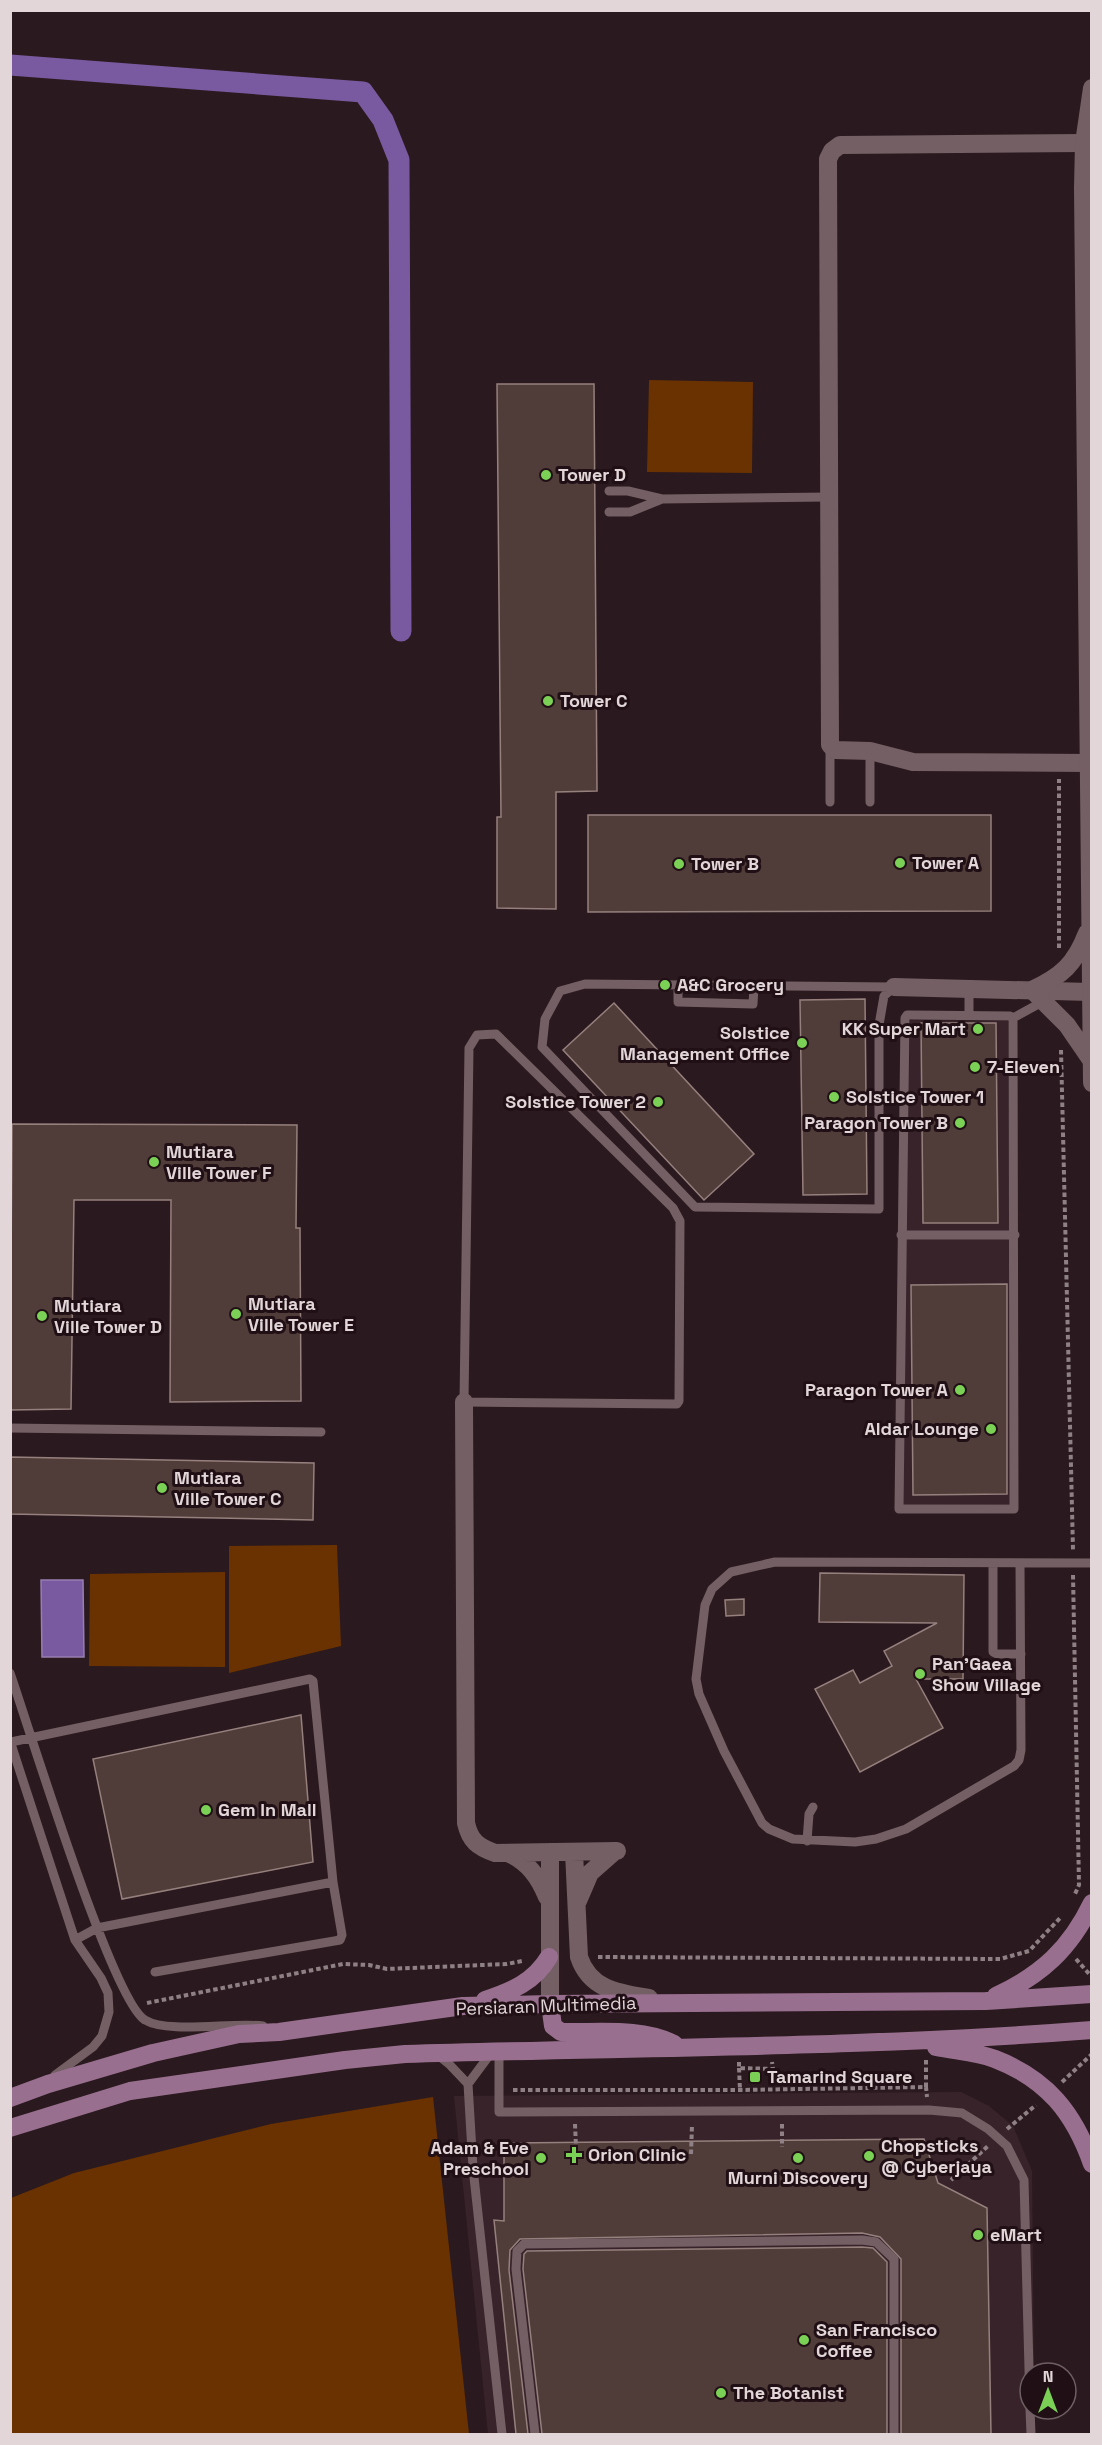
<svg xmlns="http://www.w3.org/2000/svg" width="1102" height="2445" viewBox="0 0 1102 2445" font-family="'Space Grotesk',sans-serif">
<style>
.built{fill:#38232a}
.green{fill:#6a3200}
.water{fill:#7959a0;stroke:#987eb1;stroke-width:1.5}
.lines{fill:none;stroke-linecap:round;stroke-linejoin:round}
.canal{stroke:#7959a0;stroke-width:21}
.building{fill:#503d3a;stroke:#96807e;stroke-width:1.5}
.path{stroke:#8e8084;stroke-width:4;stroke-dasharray:4.5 3;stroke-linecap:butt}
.lane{stroke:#735f64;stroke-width:9}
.street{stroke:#735f64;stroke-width:18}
.secondary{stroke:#735f64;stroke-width:18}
.primary{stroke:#986f8e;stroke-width:18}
.poi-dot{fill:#7bd155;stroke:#201015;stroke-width:2}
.labels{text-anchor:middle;stroke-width:6;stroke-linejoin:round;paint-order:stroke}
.poi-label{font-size:18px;font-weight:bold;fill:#e2d6d9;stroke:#201015;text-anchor:start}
.street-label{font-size:18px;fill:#e2d6d9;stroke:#201015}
</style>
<rect width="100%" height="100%" fill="#2a191e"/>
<path class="built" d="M910,1020L1008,1021L1010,1504L902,1505Z
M961,2092L989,2106L1013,2126L1032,2171L1034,2373H1030V2409H1035V2434H488L454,2096Z"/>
<path class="green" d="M649,380L753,382L752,473L647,472Z
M337,1545L341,1646L229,1673V1546Z
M225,1572V1667L89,1666L90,1574Z
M433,2097L469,2434H11V2198L74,2173L271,2124Z"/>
<path class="water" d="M41,1580H83L84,1657H42Z"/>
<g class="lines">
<path class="canal" d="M10,65L363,92L383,120L399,160L401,631"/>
</g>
<path class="building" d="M497,384H594L597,791L556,792V909L497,908V817H501Z
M588,815H991V911L588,912Z
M865,999L867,1194L803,1195L800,1000Z
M614,1003L754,1154L704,1200L563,1050Z
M921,1023H996L998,1223H923Z
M12,1124L297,1125L296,1228H300L301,1401L170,1402L171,1200H74L71,1409L10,1410Z
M1007,1284V1494L913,1495L911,1285Z
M10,1457L314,1463L313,1520L10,1514Z
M820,1573L964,1575L963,1679H916L943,1728L860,1772L815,1689L853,1670L860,1683L892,1666L884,1651L937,1623L819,1622Z
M744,1599V1615L726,1616L725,1600Z
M301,1715L313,1862L122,1899L93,1759Z
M924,2139L938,2183L987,2208L991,2434H901V2259L880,2237L862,2233L520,2239L510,2250L509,2270L528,2434H516L494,2220L504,2221V2143Z
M862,2247L873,2248L887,2262V2434H542L523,2269L524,2254L527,2251Z"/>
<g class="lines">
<path class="path" d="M1059,948V779
M1061,1050L1073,1550
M1073,1575L1079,1885L1075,1894
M598,1957L1000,1959L1029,1951L1060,1918
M1076,1959L1091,1976
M147,2003L343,1964L369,1965L387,1969L507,1964L522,1961
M926,2060V2087
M739,2062V2068L773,2069L772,2062
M739,2068L740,2090
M1062,2082L1092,2054
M513,2090H740L926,2087L927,2097
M575,2124L576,2147
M782,2124V2147
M1007,2129L1036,2105
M691,2154L692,2125
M951,2180L988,2146"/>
<path class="lane" d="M609,491H628L662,499L829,497
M609,512H630L662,499
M830,745V802
M870,751V802
M585,984L894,987L884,996L879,1025V1209L695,1207L542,1047L545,1019L560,991Z
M678,986V1002L753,1004L754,987
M969,989V1015
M1013,1018L1014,1509H899L905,1018L907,1015H911L1010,1016L1013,1018L1044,1001
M496,1034L673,1208L680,1221L679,1401L677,1404L464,1402L469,1048L477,1035Z
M901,1235H1015
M10,1428L321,1432
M993,1563V1652L997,1654H1021
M1020,1563L1021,1750L1019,1760L1014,1766L906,1829L876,1839L855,1842L793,1839L769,1829L762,1823L724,1751L699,1694L696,1679L705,1605L712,1589L731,1572L775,1562L1092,1563
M10,1673C28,1724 112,2001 145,2020C168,2034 233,2022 263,2026
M10,1741L75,1940L101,1978L108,1993L109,2012L102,2036L93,2047L55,2075
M11,1742L310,1679L313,1681L333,1882L97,1928L75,1940
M807,1841L809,1814L813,1807
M155,1972L340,1940L342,1935L333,1882
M499,2052V2112L929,2110L962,2113L988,2129L1007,2146L1024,2180L1030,2407
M439,2056L449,2064L468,2084L473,2168L502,2434
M468,2084L491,2053
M1030,2409L1031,2434
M535,2434L516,2269L517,2251L524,2244L862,2240L876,2242L894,2259V2434"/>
<path class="street" d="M1084,143L840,145L832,151L828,159L830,745L835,750L870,751L913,762L1089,763
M894,987L1090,992
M464,1402L466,1823C470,1841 478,1847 495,1853L617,1851
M574,1852L579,1957C590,1990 619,1993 649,1998
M508,1853C528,1862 539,1877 547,1897
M578,1901L590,1873L615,1851
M550,2004V1852"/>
<path class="secondary" d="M1092,88L1084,143L1083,188L1092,1083
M1087,933C1075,964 1062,976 1032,990L1067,1025L1091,1060"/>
<path class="primary" d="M996,1996C1041,1975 1070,1949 1092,1903
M485,2000C512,1991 534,1982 549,1957
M550,2004L553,2026L561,2032C597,2033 642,2027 674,2044
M936,2047C955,2051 977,2052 995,2059C1047,2079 1074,2113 1092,2164
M10,2098L48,2084L153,2053L239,2034L279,2032L463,2006L550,2004L986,2001L1092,1994
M10,2128L130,2091L345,2060L405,2054C634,2047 863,2048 1092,2030"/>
</g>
<g class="poi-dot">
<circle cx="546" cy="475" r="6"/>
<circle cx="548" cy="701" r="6"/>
<circle cx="900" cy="863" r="6"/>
<circle cx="679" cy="864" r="6"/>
<circle cx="665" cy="985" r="6"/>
<circle cx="978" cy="1029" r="6"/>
<circle cx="802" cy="1043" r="6"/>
<circle cx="975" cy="1067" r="6"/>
<circle cx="834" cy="1097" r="6"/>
<circle cx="658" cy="1102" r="6"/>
<circle cx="960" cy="1123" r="6"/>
<circle cx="154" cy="1162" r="6"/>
<circle cx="236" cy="1314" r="6"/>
<circle cx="42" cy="1316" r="6"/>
<circle cx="960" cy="1390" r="6"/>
<circle cx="991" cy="1429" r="6"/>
<circle cx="162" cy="1488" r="6"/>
<circle cx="920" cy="1674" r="6"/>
<circle cx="206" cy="1810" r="6"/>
<rect x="749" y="2071" width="12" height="12" rx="3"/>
<path d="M571 2146h6v6h6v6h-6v6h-6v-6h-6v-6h6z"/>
<circle cx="869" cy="2156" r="6"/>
<circle cx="541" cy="2158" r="6"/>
<circle cx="798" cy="2158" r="6"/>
<circle cx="978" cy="2235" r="6"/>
<circle cx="804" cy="2340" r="6"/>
<circle cx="721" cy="2393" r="6"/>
</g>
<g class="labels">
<g class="poi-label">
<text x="558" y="481">Tower D</text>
<text x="560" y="707">Tower C</text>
<text x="912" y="869">Tower A</text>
<text x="691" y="870">Tower B</text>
<text x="677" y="991">A&amp;C Grocery</text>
<text x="966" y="1035" text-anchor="end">KK Super Mart</text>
<text x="790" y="1039" text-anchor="end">Solstice<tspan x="790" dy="21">Management Office</tspan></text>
<text x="987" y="1073">7-Eleven</text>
<text x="846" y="1103">Solstice Tower 1</text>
<text x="646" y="1108" text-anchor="end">Solstice Tower 2</text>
<text x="948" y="1129" text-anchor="end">Paragon Tower B</text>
<text x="166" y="1158">Mutiara<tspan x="166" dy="21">Ville Tower F</tspan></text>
<text x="248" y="1310">Mutiara<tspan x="248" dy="21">Ville Tower E</tspan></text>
<text x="54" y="1312">Mutiara<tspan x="54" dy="21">Ville Tower D</tspan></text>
<text x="948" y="1396" text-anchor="end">Paragon Tower A</text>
<text x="979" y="1435" text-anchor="end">Aldar Lounge</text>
<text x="174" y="1484">Mutiara<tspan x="174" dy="21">Ville Tower C</tspan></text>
<text x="932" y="1670">Pan'Gaea<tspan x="932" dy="21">Show Village</tspan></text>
<text x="218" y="1816">Gem In Mall</text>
<text x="767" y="2083">Tamarind Square</text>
<text x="881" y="2152">Chopsticks<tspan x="881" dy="21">@ Cyberjaya</tspan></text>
<text x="529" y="2154" text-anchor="end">Adam &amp; Eve<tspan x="529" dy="21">Preschool</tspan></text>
<text x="588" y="2161">Orion Clinic</text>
<text x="798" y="2184" text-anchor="middle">Murni Discovery</text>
<text x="990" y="2241">eMart</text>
<text x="816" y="2336">San Francisco<tspan x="816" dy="21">Coffee</tspan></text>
<text x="733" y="2399">The Botanist</text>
</g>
<g class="street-label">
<text transform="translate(546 2006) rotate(-2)" y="6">Persiaran Multimedia</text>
</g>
</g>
<rect width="1102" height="2445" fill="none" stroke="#e2d6d9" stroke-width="24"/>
<g transform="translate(1048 2391)"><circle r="28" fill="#201015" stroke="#6e5f63" stroke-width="1.5"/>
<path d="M0-4.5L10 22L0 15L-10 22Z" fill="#7bd155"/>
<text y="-9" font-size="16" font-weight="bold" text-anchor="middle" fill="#e2d6d9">N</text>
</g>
</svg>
